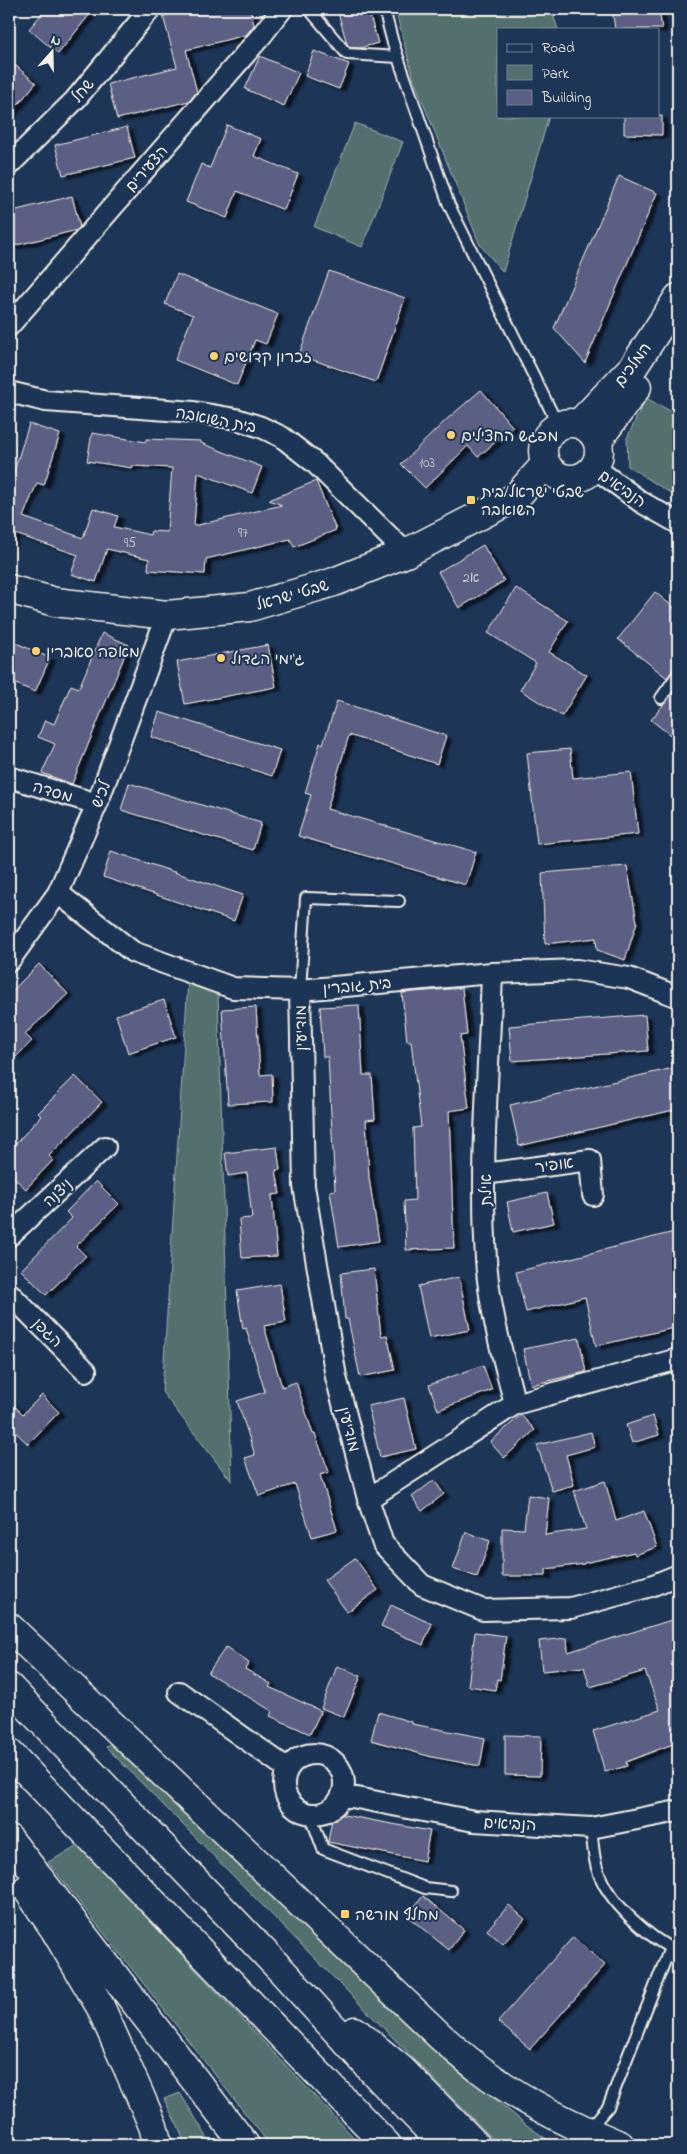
<svg xmlns="http://www.w3.org/2000/svg" width="687" height="2154" viewBox="0 0 687 2154" font-family="'Indie Flower','Playpen Sans Hebrew',sans-serif">
<style>
.green{fill:#53706e;stroke:#a4b0ab}
.building{fill:#5b5f84;stroke:#f4f1e8;filter:url(#shadow)}
.lines{fill:none;stroke-linecap:round;stroke-linejoin:round}
.lane-casing{stroke:#f4f1e8;stroke-width:14}
.street-casing{stroke:#f4f1e8;stroke-width:24}
.secondary-casing{stroke:#f4f1e8;stroke-width:31}
.highway-casing{stroke:#f4f1e8;stroke-width:31}
.lane{stroke:#1d3557;stroke-width:10}
.street{stroke:#1d3557;stroke-width:20}
.secondary{stroke:#1d3557;stroke-width:28}
.highway{stroke:#1d3557;stroke-width:28}
.poi-dot{fill:#ffd166;stroke:#1d3557;stroke-width:2}
.labels{text-anchor:middle;stroke-width:4;stroke-linejoin:round;paint-order:stroke}
.number-label{font-size:14px;fill:#cecccf}
.street-label{font-size:16px;fill:#f4f1e8;stroke:#1d3557}
.poi-label{font-size:16px;fill:#f4f1e8;stroke:#1d3557;text-anchor:start}
</style>
<defs>
<filter id="shadow"><feDropShadow dx="5.5" dy="3" stdDeviation="1" flood-color="#0009"/></filter>
</defs>
<rect width="100%" height="100%" fill="#1d3557"/>
<filter id="ink" filterUnits="userSpaceOnUse"><feTurbulence type="fractalNoise" baseFrequency=".02" numOctaves="2"/><feDisplacementMap in="SourceGraphic" scale="10" xChannelSelector="R" yChannelSelector="G"/><feConvolveMatrix kernelMatrix="1 2 1 2 8 2 1 2 1" color-interpolation-filters="sRGB"/></filter>
<g filter="url(#ink)">
<path class="green" d="M395,9H551L558,29H498V116H549L503,272L480,245L414,80Z
M355,123L403,142L362,247L314,227Z
M646,398L678,415V498L628,466L627,438Z
M188,981L218,995L232,1482L162,1392Z
M117,1739L456,2067L528,2126L555,2145H499L106,1747Z
M79,1846L361,2145H270L48,1862Z
M180,2093L212,2145H184L181,2133L164,2099Z"/>
<path class="building" d="M46,9H94L58,54L29,29Z
M191,9H250L254,25L246,35L186,50L197,92L189,101L117,119L108,84L177,67L163,16Z
M337,9H368L378,43L360,48L350,47L347,44Z
M612,9H659L662,29H615Z
M314,51L349,64L339,89L305,76Z
M260,56L299,73L284,106L245,89Z
M9,60L36,83L9,115Z
M624,116H662V135L624,134Z
M227,125L261,139L254,156L298,174L284,210L237,191L227,218L186,202L201,164L210,168Z
M127,127L135,158L63,175L55,145Z
M619,176L657,193L585,363L554,328Z
M72,196L80,227L77,230L9,247V212Z
M329,271L405,298L376,382L299,355Z
M177,274L278,314L266,344L255,340L237,385L175,360L193,315L165,304Z
M481,390L513,427L478,457L468,446L425,488L401,464L446,420Z
M29,424L60,434L44,485L37,483L23,517L83,538L93,508L118,516L114,527L150,535L151,531L167,532L172,468L132,466V468L87,461L92,433L146,442V439L201,441V443L262,467L252,493L198,473L194,526L282,505L269,500L316,481L336,530L294,547L290,539L206,559L205,574L148,570L149,559L107,549L96,582L71,574L78,555L15,534L9,549V487Z
M483,545L504,581L459,608L438,572Z
M516,588L568,621L549,652L587,675L562,716L520,690L536,663L488,633Z
M655,592L678,611V667L673,670L667,678L618,639Z
M102,633L129,645L72,784L42,773L55,744L38,737L45,720L54,724L71,685L79,688Z
M14,642L50,658L35,692L9,681V655Z
M268,645L276,687L185,704L177,662Z
M678,686V741L651,720Z
M337,701L446,736L437,764L349,735L327,809L476,852L466,885L298,836L311,795L305,793L320,743L323,744Z
M159,712L280,750L272,776L151,737Z
M570,749L573,778L631,772L638,834L537,844L527,753Z
M129,783L261,823L253,850L121,810Z
M111,851L243,895L234,921L103,877Z
M627,866L637,922L625,960L597,950L596,938L545,944L542,873Z
M39,964L68,994L25,1034L32,1041L16,1057L9,1049V994Z
M462,988L467,1035L460,1036L469,1108L449,1111L454,1248L406,1250L404,1201L415,1200L413,1128L421,1127L411,1041H407L402,993Z
M164,1000L176,1037L128,1053L116,1015Z
M359,1005L363,1075H372L375,1119L366,1120L369,1178L379,1241L339,1247L330,1191L335,1190L328,1057H323L320,1007Z
M256,1007L260,1075L272,1074L273,1102L228,1104L222,1009Z
M645,1015L648,1051L512,1061L509,1026Z
M678,1067V1109L519,1146L510,1105Z
M75,1076L102,1102L49,1156L53,1160L26,1189L9,1173V1151L41,1116L38,1113Z
M277,1147L280,1170H276L280,1194L272,1195L277,1256L242,1258L239,1219L252,1218L247,1173L228,1176L225,1153Z
M96,1181L119,1204L76,1246L86,1256L46,1295L21,1270L72,1218L66,1212Z
M547,1193L554,1223L513,1232L507,1202Z
M678,1231V1327L596,1346L585,1297L526,1312L516,1272Z
M374,1269L381,1336L387,1335L395,1370L360,1377L348,1319H345L341,1273Z
M459,1277L470,1330L429,1338L418,1286Z
M280,1284L286,1322L264,1326L282,1387L296,1382L313,1434H315L329,1472L320,1475L337,1530L312,1537L295,1484L259,1496L245,1458L255,1455L237,1401L265,1392L246,1328L243,1329L237,1291Z
M579,1338L586,1372L531,1385L523,1349Z
M483,1365L492,1390L438,1410L429,1385Z
M42,1395L59,1412L28,1444L9,1426V1401L23,1414Z
M404,1398L416,1449L380,1457L368,1406Z
M521,1415L535,1430L504,1458L490,1442Z
M653,1416L659,1435L632,1443L626,1425Z
M591,1432L595,1447L566,1455L574,1485L552,1491L537,1445Z
M434,1480L444,1494L422,1511L412,1497Z
M605,1481L616,1521L644,1511L657,1547L635,1555L634,1552L584,1563V1564L546,1569V1576H502V1528L524,1529L528,1495L549,1498L545,1535L586,1529L574,1491Z
M466,1532L490,1541L477,1577L453,1569Z
M355,1558L378,1590L347,1612L324,1580Z
M391,1605L432,1624L423,1645L381,1626Z
M678,1618V1742L626,1762L627,1766L605,1772L593,1731L660,1710L645,1671L590,1687L584,1667L542,1671L539,1641L567,1638L568,1652Z
M475,1632L506,1636L500,1680L497,1679L495,1690L468,1686Z
M226,1647L249,1663L245,1669L271,1684L269,1687L321,1711L310,1734L270,1716L272,1711L208,1673Z
M337,1666L361,1676L344,1717L321,1708Z
M378,1712L412,1722V1724L485,1738L480,1766L432,1757L371,1740Z
M505,1735L541,1736L540,1776L505,1775Z
M333,1813L430,1831L424,1861L328,1842Z
M423,1896L464,1930L449,1950L407,1916Z
M509,1905L525,1919L503,1944L487,1930Z
M573,1937L605,1965L530,2049L498,2022Z"/>
<g class="lines">
<g class="lane-casing">
<path id="lane" d="M309,9L347,54L398,57
M384,9L393,43L449,205L558,425
M661,698L678,674
M300,990L306,898L399,901
M310,1814L323,1849L425,1888L451,1891
M591,1828C593,1842 593,1858 598,1871C608,1902 649,1938 678,1952
M588,2130L608,2107L670,1948"/>
</g>
<g class="street-casing">
<path id="street" d="M9,165L75,100L150,9
M9,326L261,36L282,9
M9,392L46,401L194,412L236,419L261,427L282,437L315,463L406,553
M595,468L641,502L678,523
M9,777L97,804
M58,893L133,952L233,988L300,990L492,973L577,970L629,978L678,997
M9,961L58,893L97,804L167,615
M492,973C489,1068 480,1164 486,1259C489,1308 503,1357 515,1404
M300,990L304,1186L336,1377L368,1499L383,1544L422,1585L483,1610L571,1608L651,1586L678,1575
M484,1174L590,1160L593,1195
M9,1236L105,1147
M9,1293L86,1371
M368,1499L515,1404L678,1359
M179,1692L288,1769
M284 1784a30 30 0 1 1 60 0a30 30 0 1 1-60 0Z
M342,1795L474,1821L591,1828L678,1811"/>
</g>
<g class="secondary-casing">
<path id="secondary" d="M543 451a28 28 0 1 1 56 0a28 28 0 1 1-56 0Z
M579,424L634,366L678,298
M598,440L637,387
M9,589L55,602L167,615L250,607L334,582L406,553L516,497L545,465"/>
</g>
<g class="highway-casing">
<path id="highway" d="M9,1627L442,2038C455,2049 467,2060 481,2070C523,2102 571,2125 620,2145
M9,1687L283,1972L382,2081L444,2145
M9,1753L387,2145
M9,1839L245,2145
M27,1889L55,1930L100,2006L138,2091L153,2126L158,2145
M355,2031L401,2069L476,2145"/>
</g>
<use href="#lane" class="lane"/>
<use href="#street" class="street"/>
<use href="#secondary" class="secondary"/>
<use href="#highway" class="highway"/>
</g>
</g>
<g class="poi-dot">
<circle cx="214" cy="356" r="5"/>
<circle cx="451" cy="435" r="5"/>
<rect x="466" y="495" width="10" height="10" rx="2.5"/>
<circle cx="36" cy="651" r="5"/>
<circle cx="221" cy="658" r="5"/>
<rect x="340" y="1909" width="10" height="10" rx="2.5"/>
</g>
<g class="labels">
<g class="number-label">
<text x="427" y="467">103</text>
<text x="243" y="537">97</text>
<text x="130" y="547">95</text>
<text x="471" y="582">2א</text>
</g>
<g class="street-label">
<text transform="translate(82 90) rotate(-49)" y="6">שחל</text>
<text transform="translate(146 168) rotate(-49)" y="6">הצעירים</text>
<text transform="translate(632 364) rotate(-53)" y="6">המלכים</text>
<text transform="translate(216 419) rotate(11)" y="6">בית השואבה</text>
<text transform="translate(623 488) rotate(35)" y="6">הנביאים</text>
<text transform="translate(292 594) rotate(-16)" y="6">שבטי ישראל</text>
<text transform="translate(53 791) rotate(17)" y="6">מסדה</text>
<text transform="translate(100 794) rotate(-69)" y="6">לכיש</text>
<text transform="translate(357 985) rotate(-5)" y="6">בית גוברין</text>
<text transform="translate(300 1028) rotate(-91)" y="6">מודיעין</text>
<text transform="translate(554 1164) rotate(-8)" y="6">אופיר</text>
<text transform="translate(485 1190) rotate(-91)" y="6">אילת</text>
<text transform="translate(57 1192) rotate(-43)" y="6">ניצנה</text>
<text transform="translate(48 1332) rotate(45)" y="6">הגפן</text>
<text transform="translate(350 1429) rotate(75)" y="6">מודיעין</text>
<text transform="translate(510 1823) rotate(3)" y="6">הנביאים</text>
</g>
<g class="poi-label">
<text x="224" y="362">זכרון קדושים</text>
<text x="461" y="441">מפגש החצילים</text>
<text x="481" y="497">שבטי ישראל/בית<tspan x="481" dy="18">השואבה</tspan></text>
<text x="46" y="657">מאפה סאברין</text>
<text x="231" y="664">ג'ימי הגדול</text>
<text x="355" y="1920">מחלף מורשה</text>
</g>
</g>
<rect width="687" height="2154" fill="none" stroke="#1d3557" stroke-width="30"/>
<rect x="15" y="15" width="657" height="2124" fill="none" stroke="#f4f1e8" stroke-width="2" filter="url(#ink)"/>
<rect x="497" y="28" width="162" height="90" fill="#1d3557" stroke="#738091"/>
<rect x="507" y="44" width="25" height="8" fill="#1d3557" stroke="#738091"/>
<text x="542" y="52" font-size="15" fill="#f4f1e8">Road</text>
<rect x="507" y="65" width="25" height="15" fill="#53706e" stroke="#738091"/>
<text x="542" y="78" font-size="15" fill="#f4f1e8">Park</text>
<rect x="507" y="90" width="25" height="15" fill="#5b5f84" stroke="#738091"/>
<text x="542" y="102" font-size="15" fill="#f4f1e8">Building</text>
<g transform="translate(52 52) rotate(20)" stroke="#1d3557" stroke-width="4" paint-order="stroke">
<path d="M0-4L9 19L0 12L-9 19Z" fill="#f4f1e8"/>
<text y="-8" font-size="14" font-weight="bold" text-anchor="middle" fill="#f4f1e8">N</text>
</g>
</svg>
